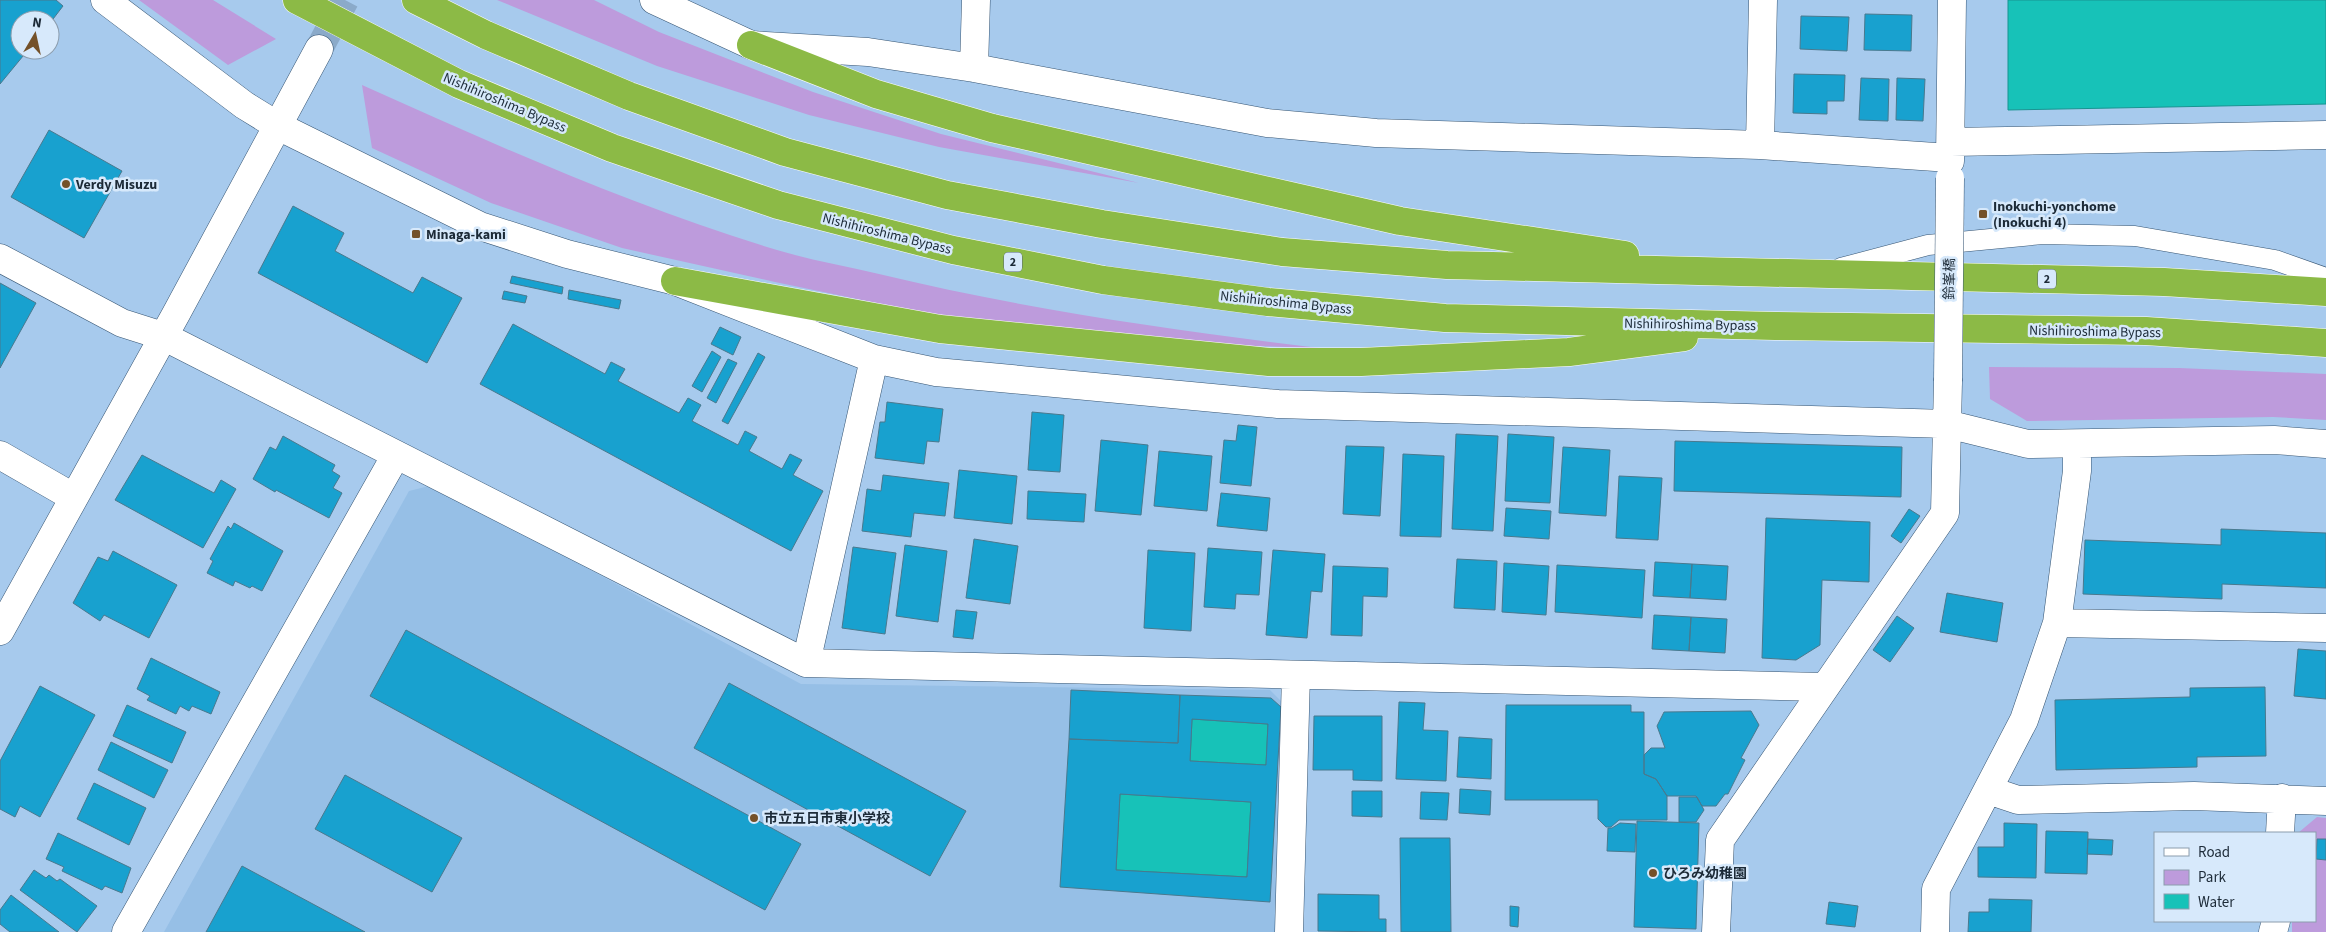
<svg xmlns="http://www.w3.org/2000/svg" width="2326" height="932" viewBox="0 0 2326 932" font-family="'Source Sans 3','Noto Sans JP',sans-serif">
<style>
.built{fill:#96bfe6}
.green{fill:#bd9bdc}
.water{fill:#17c2b8;stroke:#189491}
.building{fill:#18a1cf;stroke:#49798e;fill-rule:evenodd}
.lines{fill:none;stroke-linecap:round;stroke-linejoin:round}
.tertiary-tunnel{stroke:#8baac9;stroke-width:28;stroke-dasharray:28 14;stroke-linecap:butt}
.service-casing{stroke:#365573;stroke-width:21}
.minor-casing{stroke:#365573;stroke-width:29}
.tertiary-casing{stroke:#365573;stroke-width:29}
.motorway-casing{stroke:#fff;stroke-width:29}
.service{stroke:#fff;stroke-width:20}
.minor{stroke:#fff;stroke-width:28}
.tertiary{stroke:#fff;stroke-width:28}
.motorway{stroke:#8cba46;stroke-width:28}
.minor-bridge-casing{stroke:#365573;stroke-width:29;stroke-linecap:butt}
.minor-bridge{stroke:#fff;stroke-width:28}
.poi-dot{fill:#745129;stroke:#d7e9fb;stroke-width:2}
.labels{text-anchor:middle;stroke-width:5;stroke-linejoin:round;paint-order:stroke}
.shield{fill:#d7e9fb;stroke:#546372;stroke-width:1}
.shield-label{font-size:12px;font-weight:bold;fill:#1c2a37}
.street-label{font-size:14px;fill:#1c2a37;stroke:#d7e9fb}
.poi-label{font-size:14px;font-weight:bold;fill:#1c2a37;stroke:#d7e9fb;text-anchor:start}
</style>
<rect width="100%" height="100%" fill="#a7caed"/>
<path class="built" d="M433,485L801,684L1270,690L1285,705L1276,932H164L409,491Z"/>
<path class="green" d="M139,0H213L276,39L228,65Z
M497,0H594L659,32L813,92L941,134L1139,183L939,147L809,115L657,66Z
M362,85C498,146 634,207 777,250C810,260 845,266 879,274C1024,309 1171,330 1319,348L1190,344L934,315L775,282L622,248L491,203L372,148Z
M1989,367L2179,368L2326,374V420L2273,417L2027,421L1990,399Z
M2317,817L2326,818V932H2292V921H2315V833H2298Z"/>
<path class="water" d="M2008,0H2326V104L2008,110Z
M1192,719L1268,724L1266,765L1190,761Z
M1120,794L1251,802L1247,877L1116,870Z"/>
<path class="building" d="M0,0H56L63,6L50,23V20H20V50H28L0,84Z
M1865,14L1912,15L1911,51L1864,50Z
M1801,16L1849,17L1847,51L1800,49Z
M1794,74L1845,75L1844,101H1827V114L1793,113Z
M1861,78L1889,79L1888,121L1859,120Z
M1897,78L1925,79L1923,121L1896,120Z
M49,130L122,171L84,238L11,197Z
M293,206L344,233L335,251L413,293L422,277L462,298L427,363L258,273Z
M512,276L563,287L562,294L510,283Z
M0,283L36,303L0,368Z
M569,290L621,300L619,309L568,299Z
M504,291L527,296L525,303L502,299Z
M513,324L605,374L611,362L625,369L618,381L679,413L688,398L701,405L692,421L738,445L745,431L757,437L749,451L782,469L790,454L802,460L793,475L823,491L791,551L480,384Z
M720,327L741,337L733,355L711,344Z
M712,351L721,357L702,392L692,386Z
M758,353L765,357L728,424L722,421Z
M728,359L737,363L716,403L707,398Z
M887,402L943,409L939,442L927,441L924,464L875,458L880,422H885Z
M1032,412L1064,415L1060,472L1028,470Z
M1238,425L1257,427L1251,486L1220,483L1224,440L1236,441Z
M1456,434L1498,436L1493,531L1452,529Z
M1508,434L1554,437L1550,503L1505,501Z
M283,436L335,465L332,471L340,476L333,488L342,493L329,518L276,490L275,492L253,479L270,447L276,450Z
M1101,440L1148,445L1141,515L1095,511Z
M1675,441L1902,447L1901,497L1674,491Z
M1346,446L1384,447L1380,516L1343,514Z
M1563,447L1610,450L1606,516L1559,513Z
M1159,451L1212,456L1207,511L1154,506Z
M1403,454L1444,456L1441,537L1400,536Z
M142,455L214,493L221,480L236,489L203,548L115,500Z
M959,470L1017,476L1012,524L954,518Z
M883,475L949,483L945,516L914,513L911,537L862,531L867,489L881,491Z
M1619,476L1662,478L1658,540L1616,538Z
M1028,491L1086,494L1084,522L1027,519Z
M1221,493L1270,498L1267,531L1217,526Z
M1506,508L1551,511L1549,539L1504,536Z
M1909,509L1920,516L1901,543L1891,536Z
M1766,518L1870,522L1869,582L1822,580L1820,645L1796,660L1762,658Z
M234,523L283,551L262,591L252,586L250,588L235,581L233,586L207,573L213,561L210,559L228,526L231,529Z
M2221,529L2326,533V588L2222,584V599L2083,594L2085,540L2221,545Z
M974,539L1018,546L1010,604L966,598Z
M905,545L947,551L938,622L896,616Z
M853,547L896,553L885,634L842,628Z
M1208,548L1262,552L1259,595L1236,594L1235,609L1204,607Z
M1148,550L1195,553L1191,631L1144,628Z
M1273,550L1325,554L1322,592L1311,591L1307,638L1266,635Z
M113,551L177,585L149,638L104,615L100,621L73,603L98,557L108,561Z
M1457,559L1497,561L1495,610L1454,608Z
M1655,562L1692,564L1690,598L1653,596Z
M1504,563L1549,566L1546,615L1502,612Z
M1692,564L1728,566L1726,600L1690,598Z
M1557,565L1645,570L1642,618L1555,612Z
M1333,566L1388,568L1387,597L1363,596L1362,636L1331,635Z
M1947,593L2003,603L1997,642L1940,632Z
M956,610L977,612L973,639L953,637Z
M1654,615L1691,617L1689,651L1652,649Z
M1897,616L1914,628L1890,662L1873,650Z
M1691,617L1727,619L1725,653L1689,651Z
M406,630L801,844L765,910L370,696Z
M2298,649L2326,651V699L2294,696Z
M151,658L220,692L211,714L192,706L189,711L180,706L176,714L147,700L150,696L137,689Z
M729,683L966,811L930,876L694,748Z
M40,686L95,715L40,817L20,806L15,817L0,809V761Z
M2265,687L2266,756L2197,757V767L2056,770L2055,700L2190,697V688Z
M1071,690L1180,695L1178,743L1069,739Z
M1180,695L1271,698L1281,707L1270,902L1060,887L1069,739L1178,743ZM1192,719L1268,724L1266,765L1190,761ZM1120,794L1251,802L1247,877L1116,870Z
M1399,702L1425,703L1423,730L1448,731L1446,781L1396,779Z
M127,705L186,732L172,763L113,736Z
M1506,705H1631V712H1644V774L1656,779L1667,796V820H1619L1611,827H1606L1598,819V800H1505Z
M1751,711L1759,725L1741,758L1745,760L1728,794H1725L1716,806H1702L1696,796H1667L1656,779L1644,774V755L1651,748H1665L1657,726L1664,712Z
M1314,716H1382V781L1353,780V770H1313Z
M1459,737L1492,739L1491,779L1457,777Z
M111,742L168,770L154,798L98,770Z
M345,775L462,838L432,892L315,829Z
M94,783L146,808L129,845L77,819Z
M1460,789L1491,791L1490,815L1459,813Z
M1352,791H1382V817L1352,816Z
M1421,792L1449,793L1447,820L1420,819Z
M1679,797H1697L1704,810L1696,822H1679Z
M1637,821L1699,823L1696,929L1634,927Z
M1620,823L1636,824L1635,852L1607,851L1608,828H1612Z
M2004,823L2037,824L2036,878L1978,877V847H2004Z
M2046,831L2088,832L2087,874L2045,873Z
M58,833L131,868L122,893L105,886L102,890L62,871L64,867L46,859Z
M1400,838H1450L1451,932H1401Z
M2088,839L2113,840L2112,855L2087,854Z
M2317,839H2326V860L2316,859Z
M242,866L365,932H206Z
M34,870L46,878L49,875L57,881L60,879L97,906L77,932L20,890Z
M1318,894L1379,895V919H1386V932L1318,931Z
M11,895L59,932H10L0,924V910Z
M1989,899L2032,900L2031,932H1968L1969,912H1989Z
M1829,902L1858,906L1855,927L1826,924Z
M1510,906L1519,907L1518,927L1510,926Z"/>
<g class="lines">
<path class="tertiary-tunnel" d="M319,49L345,0"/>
<g class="service-casing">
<path id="service" d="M1841,268L1928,245L2043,234L2135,236L2275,260L2326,278"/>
</g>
<g class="minor-casing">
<path id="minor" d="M105,0L244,105L278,126L480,226L567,254L675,281L874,359L936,372L1278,404L1947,424L2028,444L2274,440L2326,444
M654,0L751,45L868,52L974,68L1267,123L1376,133L1760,145L1950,158
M974,68L976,0
M1951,142L2326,135
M1760,145L1763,0
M1950,161L1952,0
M0,258L122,323L163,336L806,663L1825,687
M0,455L73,497
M2057,623L2326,628
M806,663L874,359
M1988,790L2018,800L2194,796L2326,801
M2280,833L2282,798
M126,932L396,455
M1289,932L1296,675
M1716,932L1720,840L1945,513L1948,381
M1935,932L1936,889L2024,720L2057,623L2077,471V444
M2273,932L2276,921"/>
</g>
<g class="tertiary-casing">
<path id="tertiary" d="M0,631L176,314L319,49"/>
</g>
<g class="motorway-casing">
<path id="motorway" d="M297,0L459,84L612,148L778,205L953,250L1103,280L1268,302L1445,318L1775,326L2146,331L2326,343
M416,0L486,35L629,96L785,152L947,195L1102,224L1282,252L1447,265L2164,282L2326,292
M751,45L876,94L992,128L1400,221L1625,255
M675,281L940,329L1269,362H1361L1569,352L1684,337"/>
</g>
<use href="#service" class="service"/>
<use href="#minor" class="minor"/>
<use href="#tertiary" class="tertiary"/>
<use href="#motorway" class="motorway"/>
<g class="minor-bridge-casing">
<path id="minor-bridge" d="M1948,381L1950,178"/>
</g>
<use href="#minor-bridge" class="minor-bridge"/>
</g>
<g class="poi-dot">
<circle cx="66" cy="184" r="5"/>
<rect x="1978" y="209" width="10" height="10" rx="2.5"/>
<rect x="411" y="229" width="10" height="10" rx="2.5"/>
<circle cx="754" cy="818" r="5"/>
<circle cx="1653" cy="873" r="5"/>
</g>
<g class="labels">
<g class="shield">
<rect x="1004" y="252.5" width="18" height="19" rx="4"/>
<rect x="2038" y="269.5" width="18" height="19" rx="4"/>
</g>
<g class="shield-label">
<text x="1013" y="266">2</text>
<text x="2047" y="283">2</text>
</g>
<g class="street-label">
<text transform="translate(505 102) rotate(23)" y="5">Nishihiroshima Bypass</text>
<text transform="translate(887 233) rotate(14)" y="5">Nishihiroshima Bypass</text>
<text transform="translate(1949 279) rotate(-89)" y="5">鈴峯橋</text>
<text transform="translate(1286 302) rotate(6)" y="5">Nishihiroshima Bypass</text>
<text transform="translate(1690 324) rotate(1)" y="5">Nishihiroshima Bypass</text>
<text transform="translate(2095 331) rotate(1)" y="5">Nishihiroshima Bypass</text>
</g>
<g class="poi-label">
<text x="76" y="189">Verdy Misuzu</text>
<text x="1993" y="211">Inokuchi-yonchome<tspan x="1993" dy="16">(Inokuchi 4)</tspan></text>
<text x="426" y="239">Minaga-kami</text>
<text x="764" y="823">市立五日市東小学校</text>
<text x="1663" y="878">ひろみ幼稚園</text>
</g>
</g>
<rect x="2154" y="832" width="162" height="90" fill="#d7e9fb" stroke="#8c9dad"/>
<rect x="2164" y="848" width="25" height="8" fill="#ffffff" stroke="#8c9dad"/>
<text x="2198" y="857" font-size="15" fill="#1c2a37">Road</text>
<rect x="2164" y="870" width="25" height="15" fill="#bd9bdc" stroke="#8c9dad"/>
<text x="2198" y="882" font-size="15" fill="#1c2a37">Park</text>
<rect x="2164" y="894" width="25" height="15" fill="#17c2b8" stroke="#8c9dad"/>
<text x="2198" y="907" font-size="15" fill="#1c2a37">Water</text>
<g transform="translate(35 35) rotate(9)"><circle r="24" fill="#d7e9fb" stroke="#8c9dad"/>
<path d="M0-4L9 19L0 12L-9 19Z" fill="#745129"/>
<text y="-8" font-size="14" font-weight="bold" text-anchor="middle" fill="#1c2a37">N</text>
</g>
</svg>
